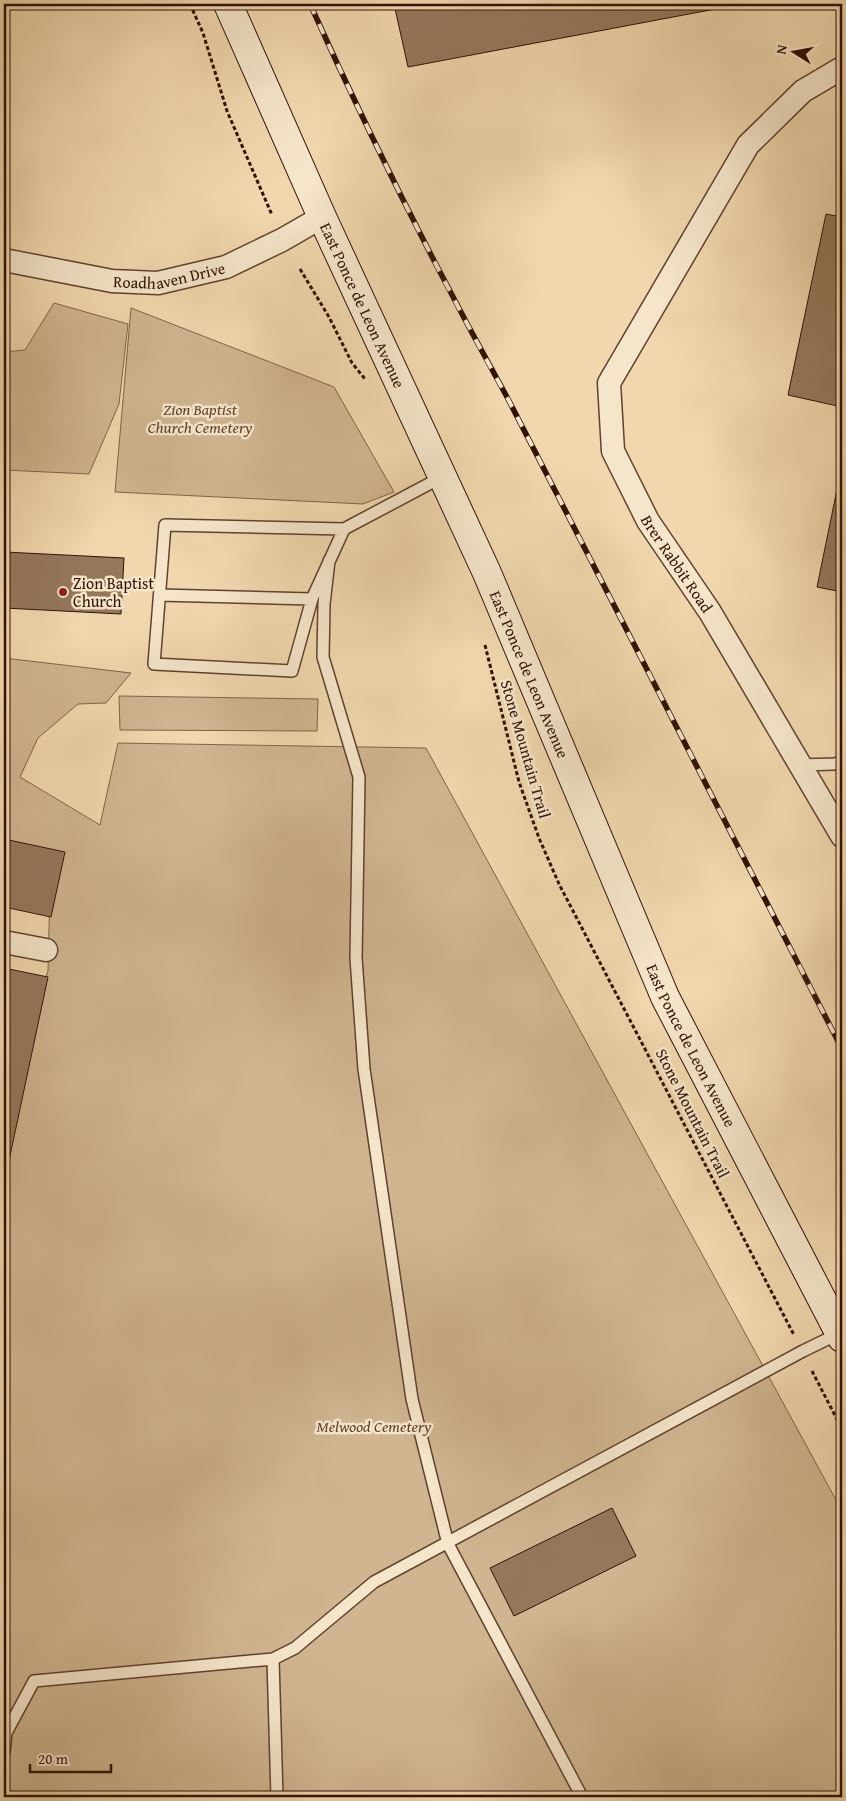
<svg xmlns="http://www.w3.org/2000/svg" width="846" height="1801" viewBox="0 0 846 1801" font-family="'Gentium Book Plus',serif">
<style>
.green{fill:#cfb590;stroke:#80634a}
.building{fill:#94785c;stroke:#301105}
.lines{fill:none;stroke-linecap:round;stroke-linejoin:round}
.lane-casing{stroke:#60422f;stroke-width:14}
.street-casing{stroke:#60422f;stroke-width:25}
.secondary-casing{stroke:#301105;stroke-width:30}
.path{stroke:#301105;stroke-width:3;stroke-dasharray:4 2.5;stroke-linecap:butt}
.lane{stroke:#f5e5ca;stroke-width:11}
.street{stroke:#f5e5ca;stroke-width:22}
.secondary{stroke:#f5e5ca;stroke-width:28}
.rail-casing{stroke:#301105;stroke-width:5.5}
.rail{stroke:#f5e5ca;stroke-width:4;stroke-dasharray:11;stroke-linecap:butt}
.poi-dot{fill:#8f2418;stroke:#f5e5ca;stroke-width:2}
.labels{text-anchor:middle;stroke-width:5;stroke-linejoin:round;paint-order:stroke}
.street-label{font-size:16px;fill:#301105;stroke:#f5e5ca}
.park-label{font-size:16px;font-style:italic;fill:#60422f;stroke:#f5e5ca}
.poi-label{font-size:16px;fill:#301105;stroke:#f5e5ca;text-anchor:start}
</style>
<rect width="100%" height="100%" fill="#f0d7ad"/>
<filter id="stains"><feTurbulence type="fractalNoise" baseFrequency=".004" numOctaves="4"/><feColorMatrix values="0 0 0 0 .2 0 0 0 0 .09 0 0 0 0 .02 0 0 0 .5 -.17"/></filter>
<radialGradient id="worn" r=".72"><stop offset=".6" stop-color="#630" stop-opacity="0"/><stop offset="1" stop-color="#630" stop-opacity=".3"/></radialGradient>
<path class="green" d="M54,303L128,324L119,404L89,474L4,470V352L25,350Z
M131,308L334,387L394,492L363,504L115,492Z
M4,658L131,673L106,703L78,704L38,738L20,777L100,825L118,743L426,748L842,1511V1797H4V1136L21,1047L48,971L50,883L4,852Z
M119,696L318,699L317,731L120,730Z"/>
<path class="building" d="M394,4H742L408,67Z
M826,214L842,217V407L788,395Z
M841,470H842V592L817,587Z
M5,552L124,558L121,614L4,608Z
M4,839L65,852L51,917L4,907Z
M4,968L48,977L7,1170L4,1169Z
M612,1508L636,1556L514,1616L490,1568Z"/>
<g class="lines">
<g class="lane-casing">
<path id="lane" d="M344,529L312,599L292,671L154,664L165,525L344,529L442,477
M329,561L324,604L323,657L359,777L356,958L364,1069L412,1399L448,1544L582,1797
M160,595L312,599
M801,765L834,764L842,762
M273,1659L277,1797
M4,1752L6,1733L34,1681L273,1659L295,1648L374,1582L803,1351L840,1333"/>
</g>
<g class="street-casing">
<g id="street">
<path id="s1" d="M842,68L803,91L748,145L609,383L613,451L648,521L710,612L842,836"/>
<path id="s2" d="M4,260L112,281L158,283L226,267L282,240L322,217"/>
<path d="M4,942L46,950"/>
</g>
</g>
<g class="secondary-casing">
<g id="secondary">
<path id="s3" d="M228,4L322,217L487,573L665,997L842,1338"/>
</g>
</g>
<path class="path" d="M190,4L203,33L227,111L272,215
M300,269L329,317L352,363L365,379
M485,645L519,782L539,838L559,884L794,1335
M812,1371L842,1429"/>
<use href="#lane" class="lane"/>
<use href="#street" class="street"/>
<use href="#secondary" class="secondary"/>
<g class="rail-casing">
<path id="rail" d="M310,4C370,137 436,269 507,397L842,1049"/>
</g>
<use href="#rail" class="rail"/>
</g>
<circle class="poi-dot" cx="63" cy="592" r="5"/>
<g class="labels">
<g class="street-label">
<text dy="6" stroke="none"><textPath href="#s2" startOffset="168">Roadhaven Drive</textPath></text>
<text dy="6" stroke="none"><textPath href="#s3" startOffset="330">East Ponce de Leon Avenue</textPath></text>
<text dy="6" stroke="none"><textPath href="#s1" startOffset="596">Brer Rabbit Road</textPath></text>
<text dy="6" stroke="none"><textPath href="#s3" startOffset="735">East Ponce de Leon Avenue</textPath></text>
<text transform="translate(526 749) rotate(74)" y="6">Stone Mountain Trail</text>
<text dy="6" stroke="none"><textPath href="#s3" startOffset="1140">East Ponce de Leon Avenue</textPath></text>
<text transform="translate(693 1113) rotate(63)" y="6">Stone Mountain Trail</text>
</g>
<g class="park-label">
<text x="200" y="415">Zion Baptist<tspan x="200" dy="18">Church Cemetery</tspan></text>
<text x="374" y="1432">Melwood Cemetery</text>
</g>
<g class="poi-label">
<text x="73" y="589">Zion Baptist<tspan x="73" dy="18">Church</tspan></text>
</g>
</g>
<rect width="846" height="1801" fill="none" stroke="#f0d7ad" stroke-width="20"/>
<rect x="5" y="5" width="836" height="1791" fill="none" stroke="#301105" stroke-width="2.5"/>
<rect x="10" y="10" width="826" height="1781" fill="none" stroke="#301105"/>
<g transform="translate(794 52) rotate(281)" stroke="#f5e5ca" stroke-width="4" paint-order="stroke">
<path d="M0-4L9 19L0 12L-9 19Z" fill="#301105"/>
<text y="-8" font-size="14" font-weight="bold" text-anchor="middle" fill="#301105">N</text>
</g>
<path d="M30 1764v8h81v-8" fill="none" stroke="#301105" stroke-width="2.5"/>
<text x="38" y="1764" font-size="15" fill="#301105" stroke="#f5e5ca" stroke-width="4" paint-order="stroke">20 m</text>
<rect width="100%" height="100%" filter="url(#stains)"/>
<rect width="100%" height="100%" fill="url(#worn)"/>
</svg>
